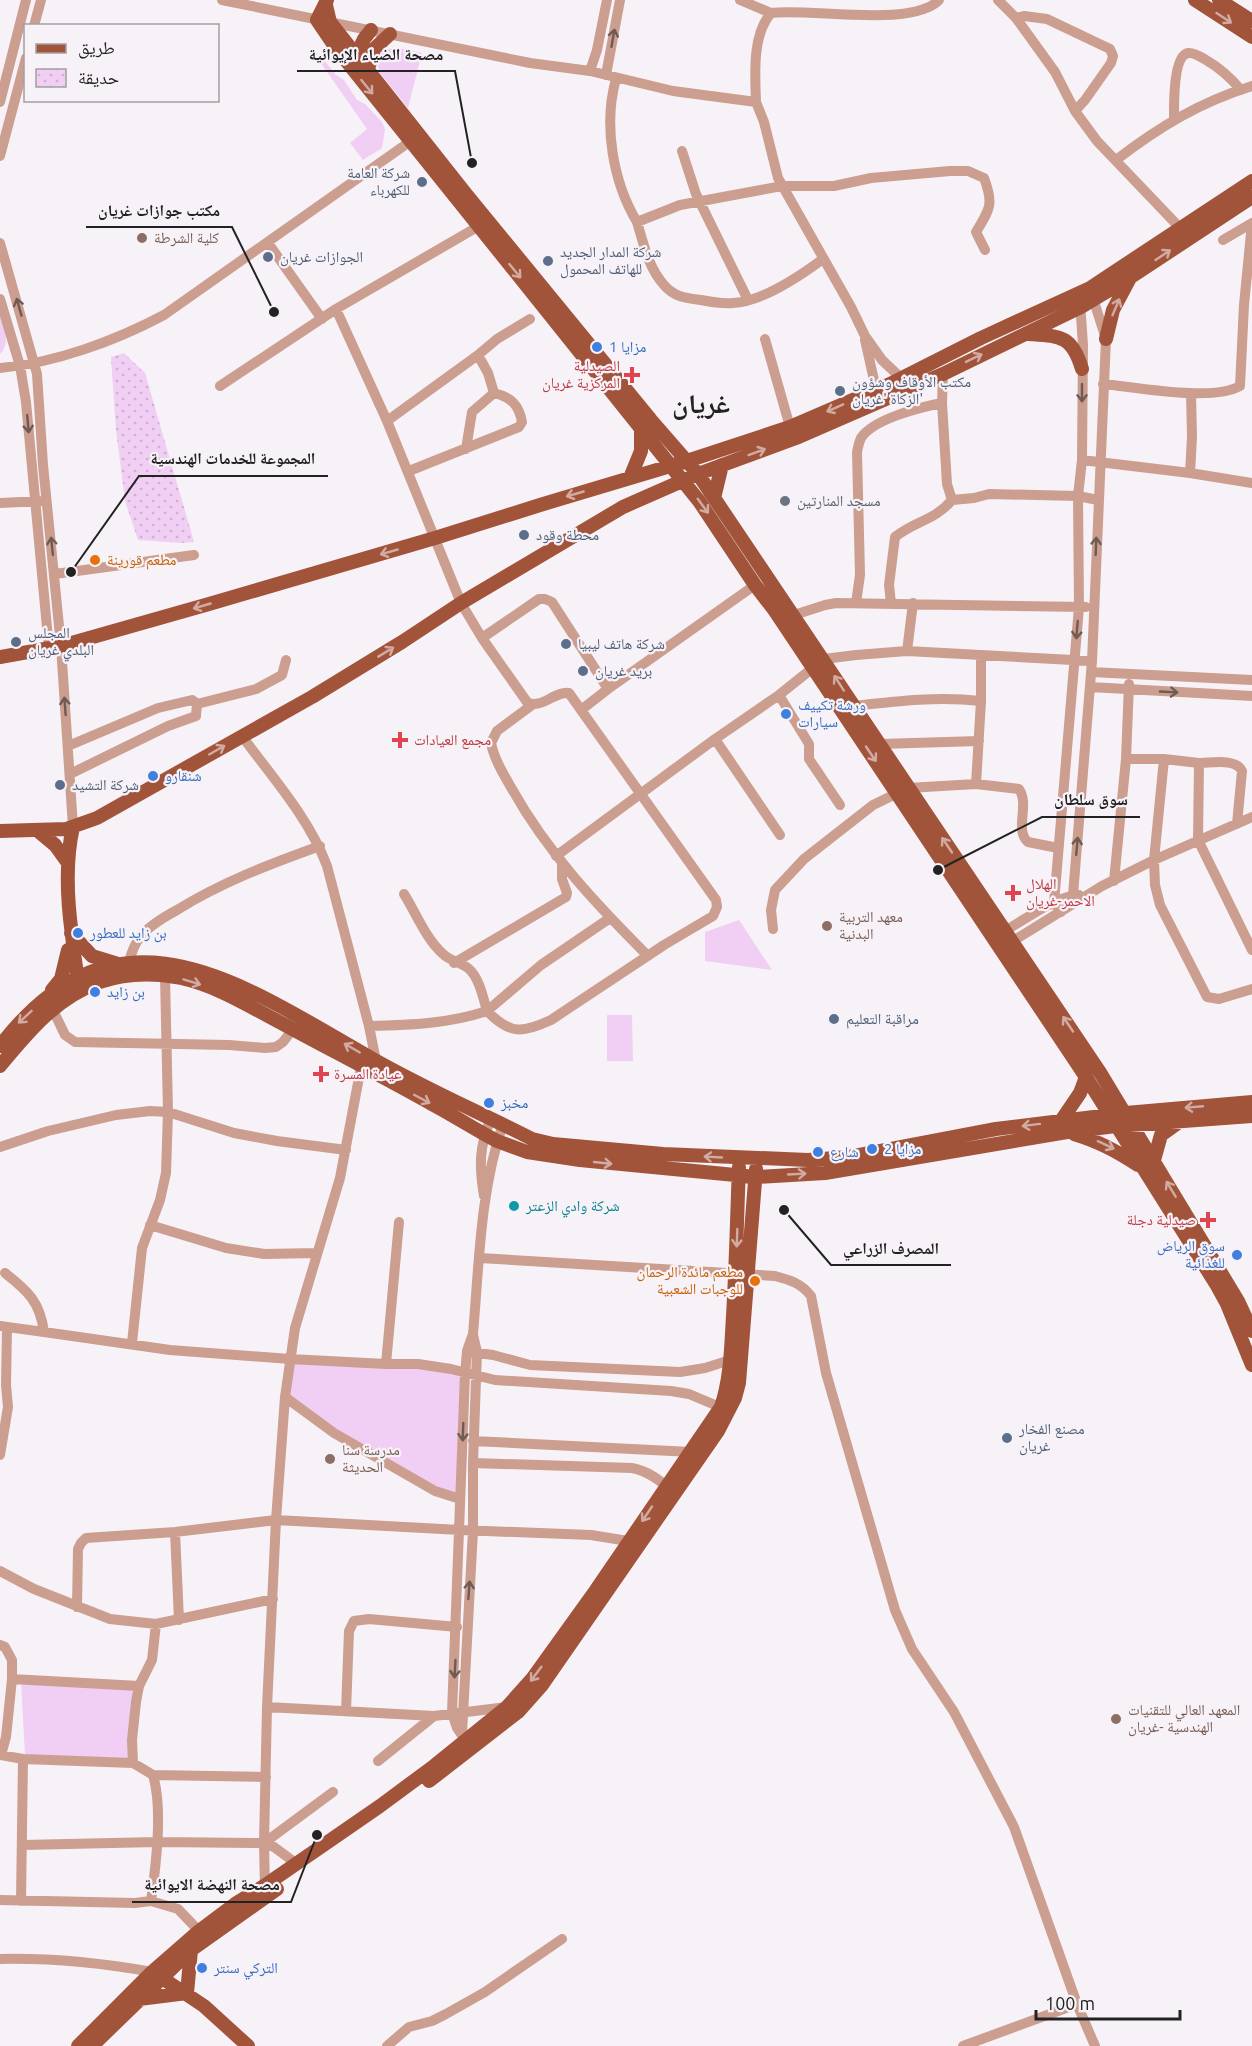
<svg xmlns="http://www.w3.org/2000/svg" width="1252" height="2046" viewBox="0 0 1252 2046" font-family="Ubuntu,'Noto Naskh Arabic',sans-serif">
<style>
.grass{fill:#f1cef3}
.park{fill:url(#park-dots)}
.lines{fill:none;stroke-linecap:round;stroke-linejoin:round}
.minor{stroke:#cb9e90;stroke-width:10}
.major{stroke:#a2543b;stroke-width:14}
.oneway{stroke:#d1aba2}
.oneway2{stroke:#6f5a54}
.service-dot{fill:#5c6f8a;stroke:#f7f2f7;stroke-width:2}
.education-dot{fill:#8d6e63;stroke:#f7f2f7;stroke-width:2}
.shop-dot{fill:#3f7fe0;stroke:#f7f2f7;stroke-width:2}
.health-dot{fill:#e0444e;stroke:#f7f2f7;stroke-width:2}
.worship-dot{fill:#6b7280;stroke:#f7f2f7;stroke-width:2}
.food-dot{fill:#e8710a;stroke:#f7f2f7;stroke-width:2}
.culture-dot{fill:#0f9aa8;stroke:#f7f2f7;stroke-width:2}
.labels{text-anchor:middle;stroke-width:4.5;stroke-linejoin:round;paint-order:stroke}
.service-label{font-size:15px;fill:#4e5e75;stroke:#f7f2f7;text-anchor:start}
.education-label{font-size:15px;fill:#785e54;stroke:#f7f2f7;text-anchor:start}
.shop-label{font-size:15px;fill:#366cbe;stroke:#f7f2f7;text-anchor:start}
.health-label{font-size:15px;fill:#be3a42;stroke:#f7f2f7;text-anchor:start}
.worship-label{font-size:15px;fill:#5b616d;stroke:#f7f2f7;text-anchor:start}
.food-label{font-size:15px;fill:#c56008;stroke:#f7f2f7;text-anchor:start}
.culture-label{font-size:15px;fill:#0d838f;stroke:#f7f2f7;text-anchor:start}
.town-label{font-size:27px;font-weight:bold;fill:#232223;stroke:#f7f2f7}
.leader{fill:none;stroke:#232223;stroke-width:2}
.callout-dot{fill:#232223;stroke:#f7f2f7;stroke-width:2}
.callout-label{font-size:16px;text-anchor:middle;font-weight:bold;fill:#232223;stroke:#f7f2f7;stroke-width:4.5;stroke-linejoin:round;paint-order:stroke}
</style>
<defs>
<pattern id="park-dots" width="8" height="8" patternUnits="userSpaceOnUse" patternTransform="scale(1.5)"><rect width="8" height="8" fill="#f1cef3"/><path d="M2 2h.1M6 6h.1" fill="none" stroke="#ceb1d0" stroke-width="1.8" stroke-linecap="round"/></pattern>
</defs>
<rect width="100%" height="100%" fill="#f7f2f7"/>
<path class="grass" d="M399,48L422,53L408,108L380,73L378,66L381,53L386,49Z
M324,60L336,75L344,80L357,100L365,104L382,122L385,129L382,148L363,160L350,143L367,129L320,62Z
M0,311C4,325 11,343 0,354Z
M739,920L772,970L705,961V932Z
M607,1015H632L633,1061H607Z
M291,1360L386,1365L465,1374L459,1498L335,1433L287,1397Z
M21,1681L134,1688L129,1760L25,1756Z"/>
<path class="park" d="M124,353L145,373L194,542L182,543L138,540L125,501L116,430L111,357Z"/>
<g class="lines">
<path class="minor" d="M222,0L530,63L590,71L673,91L756,102L764,122L778,178L851,307L865,336L882,360L901,378
M740,0L771,13
M998,0L1016,18L1055,72L1075,111L1097,141L1181,229
M1016,18L1024,16L1047,19L1110,49L1113,56L1111,63L1085,100L1075,111
M34,26L41,0
M590,71L597,50L607,0
M606,75L620,0
M616,79C603,125 613,182 637,222
M0,102L26,0
M756,102C755,74 752,35 771,13C811,8 912,28 939,0
M1174,119C1174,106 1173,56 1188,53C1194,52 1201,57 1206,60C1220,68 1230,77 1241,90
M682,151L696,194L748,300
M0,156L26,58
M1116,160C1159,127 1200,102 1252,86
M1223,240L1252,223
M0,243L37,374L43,465L61,646L73,827
M268,243L322,319
M823,259C800,276 762,302 733,303C722,304 711,302 701,300C686,298 674,297 664,285C648,267 644,245 637,222L680,205L782,186H834L871,178L950,171H968L984,178C994,204 990,209 976,232L985,250
M0,299L20,366L26,402L49,649
M336,309L387,421L461,603L482,638L527,702C541,710 554,691 569,693L581,710
M765,339L790,427
M865,340L876,389
M0,368C55,363 115,341 164,315L415,138
M1103,384C1136,387 1213,402 1240,386L1244,305L1252,223
M220,386L336,309L479,226
M942,403L943,374
M387,421L478,355
M466,449L472,412L494,393
M1082,460L1190,473L1252,483
M409,471L519,427L522,422C519,405 511,397 494,393L488,373L478,355L497,339L530,319
M1190,473L1192,437L1191,393
M0,503L42,501
M55,574L194,555
M856,603L860,575L857,452C858,447 859,442 861,438C873,419 921,407 942,403L947,484L952,500L974,498L989,494L1078,496L1098,500
M891,603L889,585L895,537C915,521 934,521 952,500
M791,616L825,605L836,603L1086,607
M482,638L539,599H545L552,602L608,689
M907,651L913,603
M1091,672L1252,680
M1090,687L1252,696
M779,695L809,744V759L840,805
M532,705L497,731L491,743C494,759 504,775 512,789C547,852 597,905 648,956
M854,706C897,701 938,696 981,701
M242,736C272,777 309,818 327,866L369,1026L376,1061
M715,739L780,835
M880,744L979,741
M68,746L158,708L192,700L197,704L256,689L282,675L286,660
M1126,759L1129,684
M1164,759L1154,860L1155,885L1160,905L1207,997L1219,999L1252,989
M1199,763C1212,763 1236,758 1242,771L1237,824
M70,774L168,726L196,716L197,704
M976,784L981,701V656
M556,856L715,739L779,695L824,659L856,655L907,651L1092,661
M1114,881L1126,759H1164L1199,763L1198,840L1252,950
M1076,903L1073,895L1092,661L1106,339L1091,292
M1061,912L1054,903L1079,607L1078,496L1082,460L1083,345L1080,302
M610,918L541,965L487,1011C510,1035 523,1033 551,1020L664,945L713,916L717,907L716,900L581,710L608,689L755,585
M773,929L771,910L775,890L804,859L873,805L908,788L976,784L1019,789C1030,805 1014,830 1028,842L1058,848
M1006,930C1025,920 1058,895 1079,895
M1013,941L1102,886L1154,860L1252,817
M129,962C131,954 134,945 140,937C149,926 164,917 177,910C222,882 270,864 320,846
M454,963L566,897L567,893L562,879V862
M52,1008L65,1035L75,1042L229,1045L265,1048L276,1047L283,1042L293,1029
M369,1026C409,1025 448,1024 487,1011C483,997 479,977 468,968C461,962 450,961 443,954C426,939 416,913 404,894
M0,1147L48,1131L116,1115L150,1111L168,1112L234,1133L277,1141L346,1150
M484,1196C479,1166 479,1147 491,1118
M150,1225L226,1248L264,1254L317,1253
M480,1258L775,1276C790,1280 801,1283 811,1296L826,1373L895,1610L912,1649L954,1712L1014,1827L1077,2004L1095,2046
M5,1273C28,1291 40,1302 44,1332L170,1350L290,1359L386,1364H418L451,1369L495,1380L671,1391L689,1394L727,1410
M0,1326L44,1332
M132,1343L142,1248L160,1200L166,1173L168,1112L165,976
M470,1352L493,1355L530,1365L680,1372L705,1368L730,1360
M386,1364L399,1222
M285,1397L334,1433L435,1491L460,1499
M473,1441L691,1452
M0,1455L8,1407L6,1385L7,1328
M473,1463L632,1468C648,1471 660,1480 672,1491
M175,1532L179,1620
M0,1571L34,1589L110,1619L156,1624L273,1599
M77,1607L78,1549L81,1543L86,1538L175,1532L276,1520L460,1530L591,1535L634,1542
M0,1645L5,1647L12,1660V1679
M267,1707L434,1716L507,1707
M346,1711L349,1631L354,1621L369,1619L457,1627
M462,1733L473,1531V1463L477,1352L473,1335
M470,1747L457,1728L452,1713L465,1374L467,1351L473,1334C479,1266 480,1190 503,1124
M0,1755L23,1759L133,1763L153,1775L266,1777
M1,1755L6,1737L12,1679L139,1686
M378,1761L434,1716
M133,1763L132,1740L136,1702L139,1686L152,1660L156,1624
M264,1843L333,1792
M22,1845L157,1842L264,1843L274,1847L297,1864
M265,1891L264,1843L267,1707L276,1520L285,1397L295,1328L340,1178L361,1067
M0,1900L135,1903L151,1901L178,1909L199,1931
M21,1901L23,1759
M151,1901C156,1865 163,1809 153,1775
M0,1959C51,1958 102,1963 152,1972
M387,2046L409,2027L432,2021L446,2014L485,1992L562,1939
M963,2046L1077,2004"/>
<path class="major" d="M327,0L317,20L336,48L699,501L755,585L775,611L1086,1077L1216,1284L1227,1304L1252,1365
M1195,0L1252,37
M1219,0L1252,21
M326,5L330,22L466,194L651,420L698,474L1101,1074L1238,1301L1252,1331
M353,62L364,39L371,30
M368,69L374,49L390,34
M1028,334C1060,336 1072,335 1082,369
M1106,339L1113,310L1130,278
M630,478L641,451V428
M714,498L722,465
M0,657L61,646L209,604L435,538L540,505L687,461L790,427L890,384L981,338L1090,288L1252,181
M73,827C65,862 67,899 72,935C74,953 75,968 80,986
M37,830L55,845L68,863
M0,831L66,829L97,818L312,697L402,642L461,603L623,507L698,474L796,438L943,374L1081,307L1131,277L1252,197
M71,933L92,956L118,964
M52,990L61,979L68,950
M0,1046C119,891 242,985 373,1059C424,1088 479,1112 532,1139L553,1144L663,1154L808,1160L849,1157L996,1129L1126,1113L1252,1102
M0,1066C29,1031 56,998 100,982C126,973 155,973 181,978C218,986 252,1008 285,1025C333,1051 382,1076 430,1103C453,1115 474,1129 497,1141L527,1152L580,1160L756,1177L825,1173L1067,1132L1116,1126L1252,1116
M1061,1121L1080,1093L1086,1077
M1074,1134C1100,1142 1116,1151 1138,1165
M1154,1160L1161,1135L1179,1122
M429,1781L518,1712L542,1685L718,1431L735,1398L739,1383L756,1169
M156,1974L204,2006L248,2046
M139,1999L187,1993L191,1950
M93,2045L191,1950L277,1889
M78,2046L152,1972L199,1931L235,1904L264,1886L380,1806L434,1766L507,1707L532,1679L596,1590L721,1407C731,1377 731,1347 733,1316C736,1266 737,1216 739,1167"/>
</g>
<defs><path id="oneway-shaft" d="M-6 0H5M1.5-3L5.5 0L1.5 3" fill="none" stroke-width="1.6" stroke-linecap="round" stroke-linejoin="round" transform="scale(1.5)"/></defs>
<g class="oneway">
<use href="#oneway-shaft" transform="translate(1224 18) rotate(33)"/>
<use href="#oneway-shaft" transform="translate(367 87) rotate(51)"/>
<use href="#oneway-shaft" transform="translate(1163 255) rotate(-34)"/>
<use href="#oneway-shaft" transform="translate(515 271) rotate(51)"/>
<use href="#oneway-shaft" transform="translate(1116 307) rotate(-67)"/>
<use href="#oneway-shaft" transform="translate(974 358) rotate(-26)"/>
<use href="#oneway-shaft" transform="translate(835 408) rotate(156)"/>
<use href="#oneway-shaft" transform="translate(757 452) rotate(-20)"/>
<use href="#oneway-shaft" transform="translate(575 494) rotate(164)"/>
<use href="#oneway-shaft" transform="translate(703 506) rotate(54)"/>
<use href="#oneway-shaft" transform="translate(389 552) rotate(164)"/>
<use href="#oneway-shaft" transform="translate(202 606) rotate(164)"/>
<use href="#oneway-shaft" transform="translate(386 652) rotate(-31)"/>
<use href="#oneway-shaft" transform="translate(839 683) rotate(-123)"/>
<use href="#oneway-shaft" transform="translate(217 750) rotate(-30)"/>
<use href="#oneway-shaft" transform="translate(871 754) rotate(56)"/>
<use href="#oneway-shaft" transform="translate(947 845) rotate(-124)"/>
<use href="#oneway-shaft" transform="translate(192 982) rotate(17)"/>
<use href="#oneway-shaft" transform="translate(25 1017) rotate(137)"/>
<use href="#oneway-shaft" transform="translate(1068 1024) rotate(-124)"/>
<use href="#oneway-shaft" transform="translate(352 1048) rotate(-150)"/>
<use href="#oneway-shaft" transform="translate(422 1099) rotate(28)"/>
<use href="#oneway-shaft" transform="translate(1194 1107) rotate(175)"/>
<use href="#oneway-shaft" transform="translate(1031 1125) rotate(173)"/>
<use href="#oneway-shaft" transform="translate(1106 1145) rotate(25)"/>
<use href="#oneway-shaft" transform="translate(713 1157) rotate(-177)"/>
<use href="#oneway-shaft" transform="translate(603 1163) rotate(6)"/>
<use href="#oneway-shaft" transform="translate(797 1174) rotate(-3)"/>
<use href="#oneway-shaft" transform="translate(1171 1189) rotate(-121)"/>
<use href="#oneway-shaft" transform="translate(737 1238) rotate(92)"/>
<use href="#oneway-shaft" transform="translate(647 1514) rotate(124)"/>
<use href="#oneway-shaft" transform="translate(536 1674) rotate(127)"/>
</g>
<g class="oneway2">
<use href="#oneway-shaft" transform="translate(613 38) rotate(-80)"/>
<use href="#oneway-shaft" transform="translate(19 307) rotate(-106)"/>
<use href="#oneway-shaft" transform="translate(1082 393) rotate(90)"/>
<use href="#oneway-shaft" transform="translate(28 424) rotate(85)"/>
<use href="#oneway-shaft" transform="translate(52 546) rotate(-96)"/>
<use href="#oneway-shaft" transform="translate(1096 546) rotate(-88)"/>
<use href="#oneway-shaft" transform="translate(1077 630) rotate(95)"/>
<use href="#oneway-shaft" transform="translate(1169 692) rotate(3)"/>
<use href="#oneway-shaft" transform="translate(65 706) rotate(-94)"/>
<use href="#oneway-shaft" transform="translate(1077 846) rotate(-85)"/>
<use href="#oneway-shaft" transform="translate(463 1432) rotate(92)"/>
<use href="#oneway-shaft" transform="translate(469 1590) rotate(-86)"/>
<use href="#oneway-shaft" transform="translate(455 1669) rotate(93)"/>
</g>
<g class="service-dot">
<circle cx="422" cy="182" r="6"/>
<circle cx="268" cy="257" r="6"/>
<circle cx="548" cy="261" r="6"/>
<circle cx="840" cy="391" r="6"/>
<circle cx="524" cy="535" r="6"/>
<circle cx="16" cy="642" r="6"/>
<circle cx="566" cy="644" r="6"/>
<circle cx="583" cy="671" r="6"/>
<circle cx="60" cy="785" r="6"/>
<circle cx="834" cy="1019" r="6"/>
<circle cx="1007" cy="1438" r="6"/>
</g>
<g class="education-dot">
<circle cx="142" cy="238" r="6"/>
<circle cx="827" cy="926" r="6"/>
<circle cx="330" cy="1459" r="6"/>
<circle cx="1116" cy="1719" r="6"/>
</g>
<g class="shop-dot">
<circle cx="597" cy="347" r="6"/>
<circle cx="786" cy="714" r="6"/>
<circle cx="153" cy="776" r="6"/>
<circle cx="78" cy="933" r="6"/>
<circle cx="95" cy="992" r="6"/>
<circle cx="489" cy="1103" r="6"/>
<circle cx="872" cy="1149" r="6"/>
<circle cx="818" cy="1152" r="6"/>
<circle cx="1237" cy="1255" r="6"/>
<circle cx="202" cy="1968" r="6"/>
</g>
<g class="health-dot">
<path d="M629 366h6v6h6v6h-6v6h-6v-6h-6v-6h6z"/>
<path d="M397 731h6v6h6v6h-6v6h-6v-6h-6v-6h6z"/>
<path d="M1010 884h6v6h6v6h-6v6h-6v-6h-6v-6h6z"/>
<path d="M318 1065h6v6h6v6h-6v6h-6v-6h-6v-6h6z"/>
<path d="M1205 1211h6v6h6v6h-6v6h-6v-6h-6v-6h6z"/>
</g>
<circle class="worship-dot" cx="785" cy="501" r="6"/>
<g class="food-dot">
<circle cx="95" cy="560" r="6"/>
<circle cx="755" cy="1281" r="6"/>
</g>
<circle class="culture-dot" cx="514" cy="1206" r="6"/>
<g class="labels">
<g class="service-label">
<text x="410" y="178" text-anchor="end">شركة العامة<tspan x="410" dy="17">للكهرباء</tspan></text>
<text x="560" y="257">شركة المدار الجديد<tspan x="560" dy="17">للهاتف المحمول</tspan></text>
<text x="280" y="262">الجوازات غريان</text>
<text x="852" y="387">مكتب الأوقاف وشؤون<tspan x="852" dy="17">الزكاة 'غريان'</tspan></text>
<text x="536" y="540">محطة وقود</text>
<text x="28" y="638">المجلس<tspan x="28" dy="17">البلدي غريان</tspan></text>
<text x="578" y="649">شركة هاتف ليبيا</text>
<text x="595" y="676">بريد غريان</text>
<text x="72" y="790">شركة التشيد</text>
<text x="846" y="1024">مراقبة التعليم</text>
<text x="1019" y="1434">مصنع الفخار<tspan x="1019" dy="17">غريان</tspan></text>
</g>
<g class="education-label">
<text x="154" y="243">كلية الشرطة</text>
<text x="839" y="922">معهد التربية<tspan x="839" dy="17">البدنية</tspan></text>
<text x="342" y="1455">مدرسة سنا<tspan x="342" dy="17">الحديثة</tspan></text>
<text x="1128" y="1715">المعهد العالي للتقنيات<tspan x="1128" dy="17">الهندسية -غريان</tspan></text>
</g>
<g class="shop-label">
<text x="609" y="352">مزايا 1</text>
<text x="798" y="710">ورشة تكييف<tspan x="798" dy="17">سيارات</tspan></text>
<text x="165" y="781">شنقارو</text>
<text x="90" y="938">بن زايد للعطور</text>
<text x="107" y="997">بن زايد</text>
<text x="501" y="1108">مخبز</text>
<text x="884" y="1154">مزايا 2</text>
<text x="830" y="1157">شارع</text>
<text x="1225" y="1251" text-anchor="end">سوق الرياض<tspan x="1225" dy="17">للغذائية</tspan></text>
<text x="214" y="1973">التركي سنتر</text>
</g>
<g class="health-label">
<text x="620" y="371" text-anchor="end">الصيدلية<tspan x="620" dy="17">المركزية غريان</tspan></text>
<text x="414" y="745">مجمع العيادات</text>
<text x="1026" y="889">الهلال<tspan x="1026" dy="17">الاحمر-غريان</tspan></text>
<text x="334" y="1079">عيادة المسرة</text>
<text x="1196" y="1225" text-anchor="end">صيدلية دجلة</text>
</g>
<g class="worship-label">
<text x="797" y="506">مسجد المنارتين</text>
</g>
<g class="food-label">
<text x="107" y="565">مطعم قورينة</text>
<text x="743" y="1277" text-anchor="end">مطعم مائدة الرحمان<tspan x="743" dy="17">للوجبات الشعبية</tspan></text>
</g>
<g class="culture-label">
<text x="526" y="1211">شركة وادي الزعتر</text>
</g>
<g class="town-label">
<text x="701" y="413">غريان</text>
</g>
</g>
<path class="leader" d="M472 163L455 71H297M274 312L232 227H86M71 572L139 476H328M938 870L1042 817H1140M784 1210L831 1265H951M317 1835L291 1902H132"/>
<g class="callout-dot">
<circle cx="472" cy="163" r="6"/>
<circle cx="274" cy="312" r="6"/>
<circle cx="71" cy="572" r="6"/>
<circle cx="938" cy="870" r="6"/>
<circle cx="784" cy="1210" r="6"/>
<circle cx="317" cy="1835" r="6"/>
</g>
<g class="callout-label">
<text x="376" y="60">مصحة الضياء الإيوائية</text>
<text x="159" y="216">مكتب جوازات غريان</text>
<text x="233" y="464">المجموعة للخدمات الهندسية</text>
<text x="1091" y="805">سوق سلطان</text>
<text x="891" y="1254">المصرف الزراعي</text>
<text x="212" y="1890">مصحة النهضة الايوائية</text>
</g>
<rect x="24" y="24" width="195" height="78" fill="#f7f2f7" stroke="#a29fa2" stroke-width="1.5"/>
<rect x="36" y="44" width="30" height="9" fill="#a2543b" stroke="#a29fa2" stroke-width="1.5"/>
<text x="78" y="54" font-size="18" fill="#232223">طريق</text>
<rect x="36" y="69" width="30" height="18" fill="url(#park-dots)" stroke="#a29fa2" stroke-width="1.5"/>
<text x="78" y="84" font-size="18" fill="#232223">حديقة</text>
<path d="M1036 2010v9h144v-9" fill="none" stroke="#232223" stroke-width="3"/>
<text x="1045" y="2010" font-size="18" fill="#232223" stroke="#f7f2f7" stroke-width="4.5" paint-order="stroke">100 m</text>
</svg>
